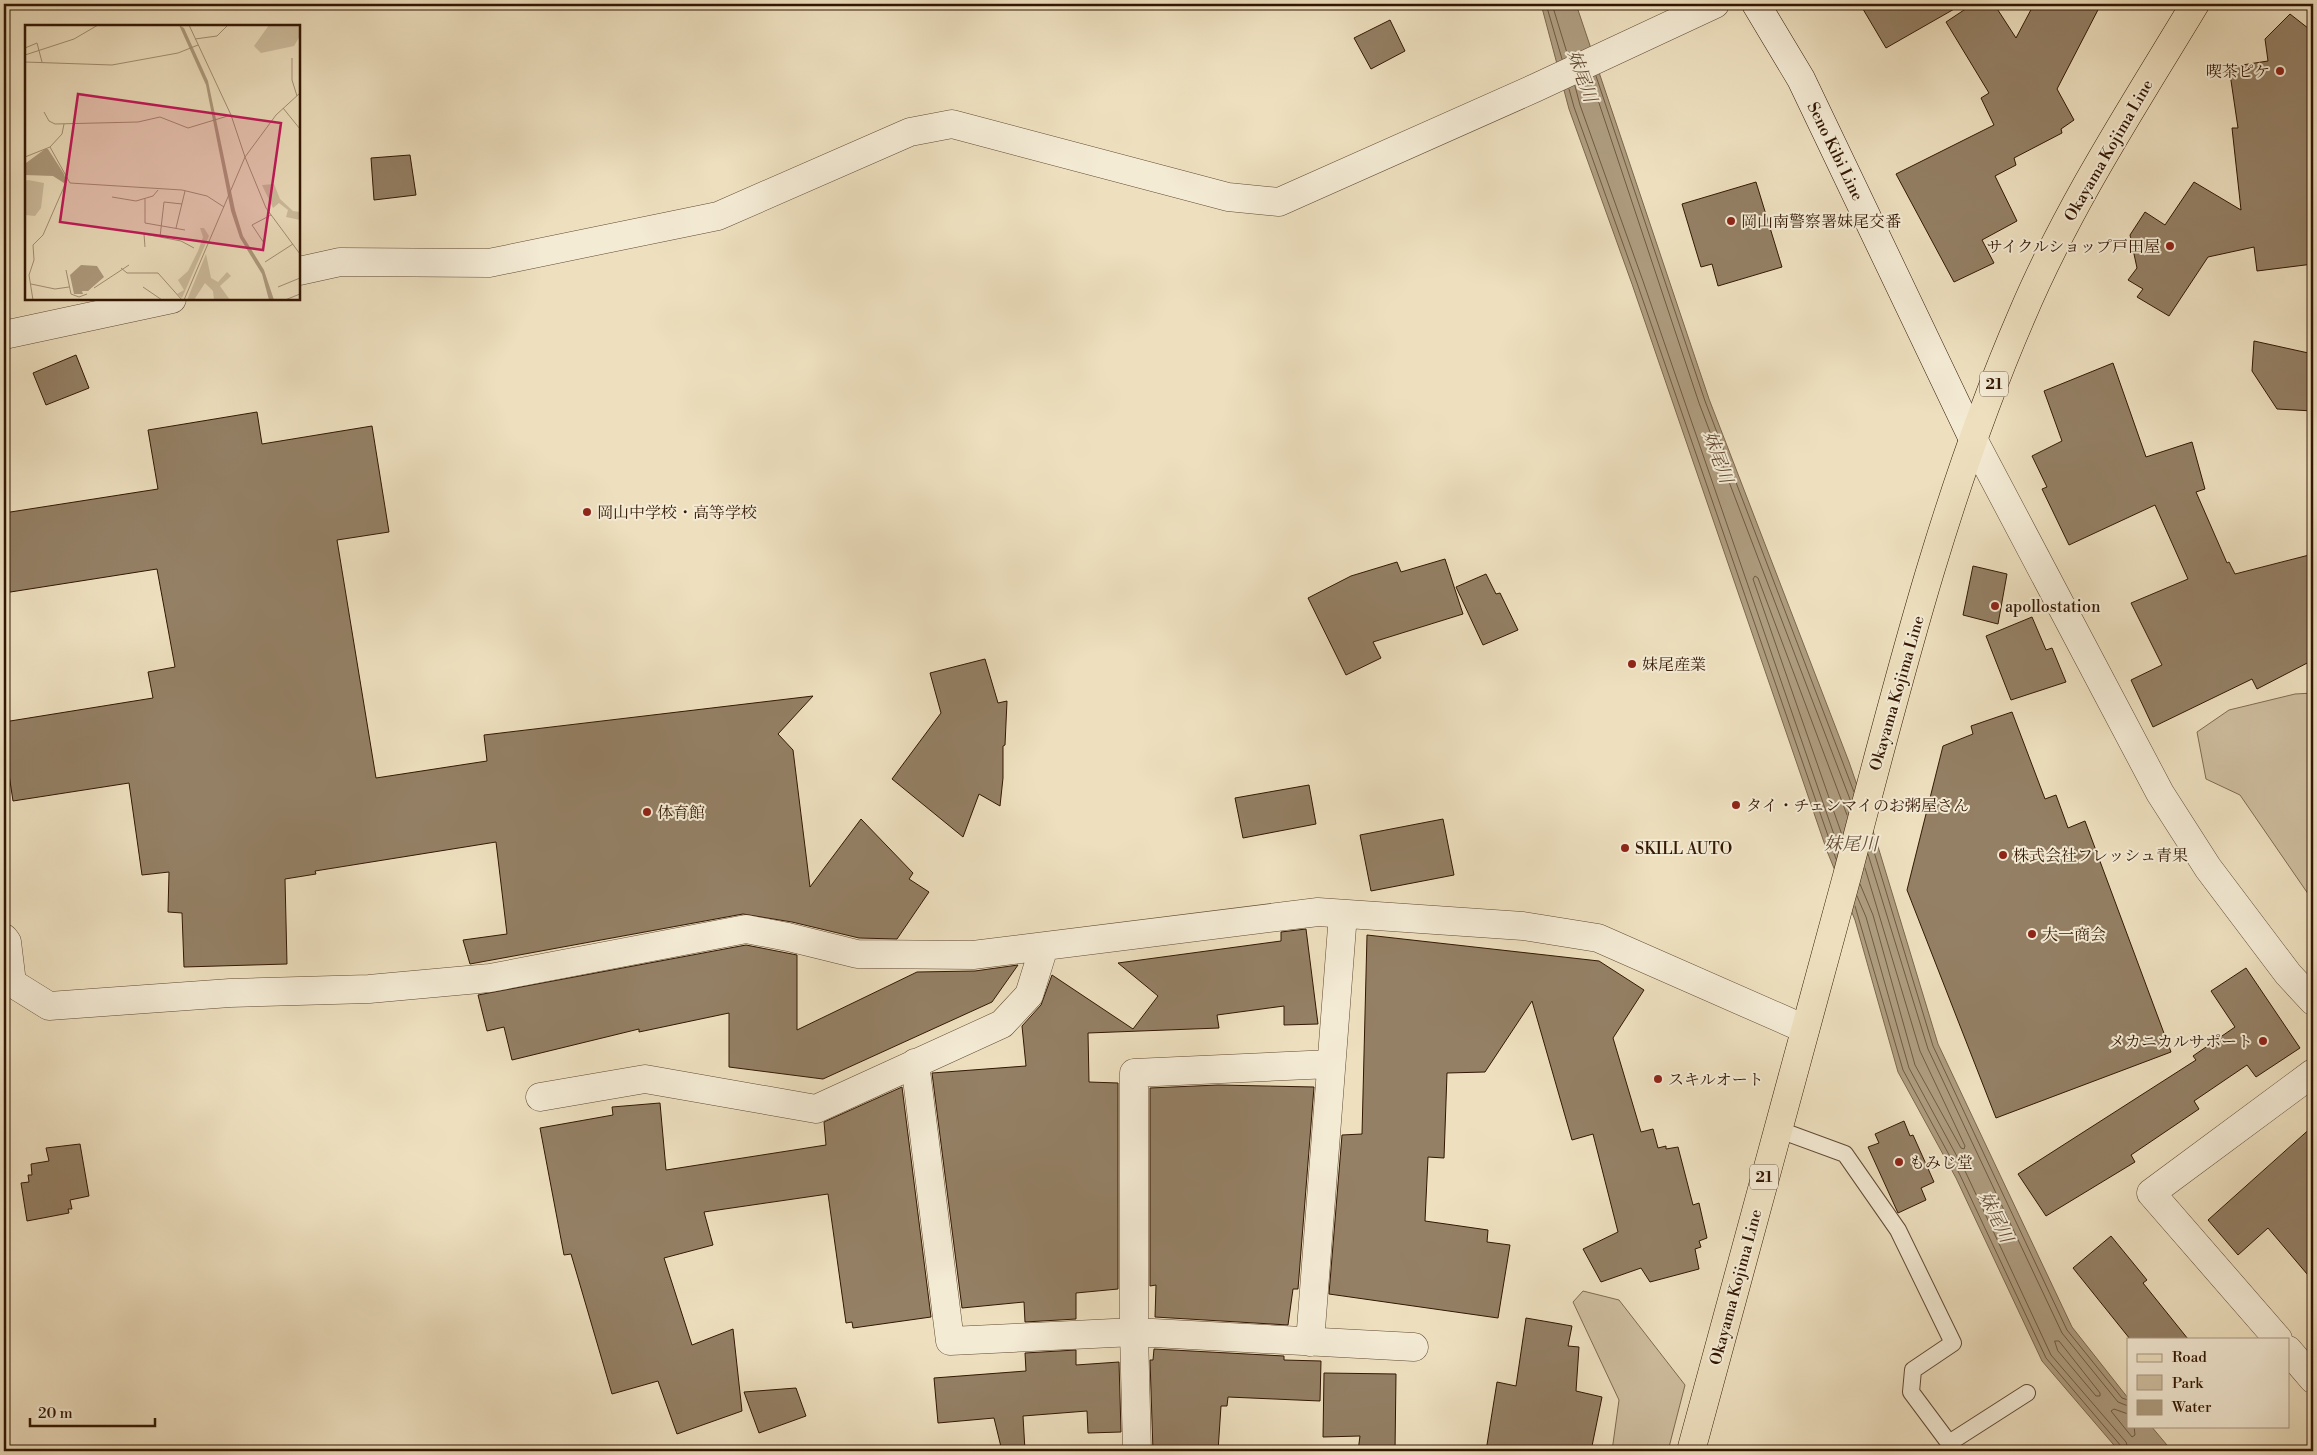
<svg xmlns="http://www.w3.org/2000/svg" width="2317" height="1455" viewBox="0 0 2317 1455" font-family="'Libre Bodoni','Noto Serif JP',serif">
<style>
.green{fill:#cebe9f;stroke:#806a51}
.water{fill:#ae9c7f;stroke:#7c674d}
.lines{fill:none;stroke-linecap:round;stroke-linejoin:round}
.shore{stroke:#705a41;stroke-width:1}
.building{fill:#948065;stroke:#321703}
.service-casing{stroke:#614932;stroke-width:18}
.minor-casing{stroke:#614932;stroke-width:29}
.secondary-casing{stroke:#321703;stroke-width:29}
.primary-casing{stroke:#321703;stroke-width:29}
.service{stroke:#f4ebd5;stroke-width:16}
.minor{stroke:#f4ebd5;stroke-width:28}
.secondary{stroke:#f4ebd5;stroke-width:28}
.primary{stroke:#eee0bf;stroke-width:28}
.poi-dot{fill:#8f2418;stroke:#f4ebd5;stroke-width:2}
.labels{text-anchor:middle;stroke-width:4;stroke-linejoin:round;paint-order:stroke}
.shield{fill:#f4ebd5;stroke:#6c5742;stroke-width:1}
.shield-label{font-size:15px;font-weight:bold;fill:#321703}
.poi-label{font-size:16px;fill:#321703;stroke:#f4ebd5;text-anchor:start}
.street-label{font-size:16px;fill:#321703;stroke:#f4ebd5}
.water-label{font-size:18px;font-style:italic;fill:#644c35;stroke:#f4ebd5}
.inset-road{fill:none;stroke:#a39074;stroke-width:1}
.view{fill:#c2185b;fill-opacity:0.15;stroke:#c2185b;stroke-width:2.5}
.inset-edge{fill:none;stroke:#321703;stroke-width:2.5}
</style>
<rect width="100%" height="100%" fill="#eee0bf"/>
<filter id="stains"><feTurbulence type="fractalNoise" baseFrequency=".004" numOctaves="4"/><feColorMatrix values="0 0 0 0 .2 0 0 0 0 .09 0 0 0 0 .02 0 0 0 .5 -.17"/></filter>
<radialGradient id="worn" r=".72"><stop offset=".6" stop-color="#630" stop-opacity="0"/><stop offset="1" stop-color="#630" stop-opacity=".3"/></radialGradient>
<path class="green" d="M2313,693V901L2240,795L2206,779L2197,732L2229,710L2295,694Z
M1583,1291L1619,1300L1685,1385L1668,1451H1612L1619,1400L1573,1302Z"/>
<path class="water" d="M1541,4H1576L1709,399L1849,762L1876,840L1938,1044L2072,1327L2128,1398V1426H2151L2172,1451H2119L2042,1361L1956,1178L1898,1072L1855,920L1827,851L1632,284L1569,109Z"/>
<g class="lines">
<path class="shore" d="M1546,4L1562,59
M1552,4L1568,56
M1596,76L1705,401L1854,792
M1591,79L1699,403L1851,802
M1575,86L1580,105L1643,281L1839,849
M1569,89L1574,107L1637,283L1836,859
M1842,835L1753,579L1755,576L1758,578L1847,815
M1871,842L1933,1046L2067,1330L2122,1398L2128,1400
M1868,854L1928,1049L2062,1333L2118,1402L2128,1406
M1860,884L1873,915L1915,1065L1961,1148L1964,1149L1965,1146L1920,1051L1865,868
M1857,896L1866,917L1909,1068L1966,1173L2051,1355L2126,1442L2129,1451
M1855,906L1903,1070L1960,1175L2046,1358L2121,1446L2122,1451
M2055,1341H2059L2100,1393V1396H2096L2058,1351Z
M2128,1414L2114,1409L2111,1411L2132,1437L2135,1435L2134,1426"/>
</g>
<path class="building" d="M1860,4H1963L1886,48Z
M1973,4H1994L2016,38L2034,4H2101L2057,89L2074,120L2061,129L2062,133L2014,158L2016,165L1995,176L2017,221L1982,240L1994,263L1954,282L1896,174L1994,125L1981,98L1989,93L1946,22Z
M2290,14L2313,32V264L2257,271L2254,247L2208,257L2169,316L2137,297L2143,289L2128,280L2137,268L2130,235L2145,212L2165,225L2194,182L2241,210L2232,128H2238L2229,67L2268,61L2265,39Z
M1390,20L1405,51L1371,69L1354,38Z
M410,155L416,195L374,200L371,158Z
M1756,182L1782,267L1718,286L1712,264L1701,267L1682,204Z
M2254,341L2313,354V411L2277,409L2252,371Z
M76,355L89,388L46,405L33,373Z
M2113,363L2146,457L2192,442L2205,489L2196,492L2227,563L2229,562L2235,574L2313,554V660L2257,689L2252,679L2153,727L2131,680L2162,665L2131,603L2188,579L2155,505L2069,545L2042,489L2047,487L2032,456L2062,441L2044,391Z
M257,412L262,444L372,426L389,532L337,540L376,778L487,761L484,735L813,696L778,734L793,750L810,887L861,819L913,873L909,879L929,892L897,939L859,938L792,922L743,914L470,964L463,940L507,934L496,842L315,871L316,874L285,879L287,964L184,967L182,913L168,912L169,872L142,875L129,783L13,801L4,741V722L153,698L148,672L175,667L157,569L4,593V513L158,489L148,430Z
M1445,559L1463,614L1373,642L1381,658L1346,675L1308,598L1351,576L1397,562L1401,572Z
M1973,566L2007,574L1998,624L1963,615Z
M1486,574L1496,594L1500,593L1518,630L1483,645L1456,587Z
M2032,617L2046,650L2052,648L2066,682L2011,700L1986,636Z
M985,659L998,703L1007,701L1005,745L1003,746V778L1000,806L979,794L963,837L892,779L941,713L930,673Z
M2012,712L2045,799L2056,795L2068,828L2085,821L2171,1052L1996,1118L1907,890L1943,746L1973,734L1971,726Z
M1309,785L1316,824L1243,838L1235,798Z
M1443,819L1454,875L1371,891L1360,835Z
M1306,929L1318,1024L1284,1025V1006L1217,1015L1219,1028L1088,1033L1089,1082L1118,1083V1289L1076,1293V1319L1025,1322L1024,1302L962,1308L932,1073L1026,1066L1022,1026L1041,1005L1052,975L1133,1029L1158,996L1118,963L1281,941V932Z
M1367,935L1599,961L1644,990L1613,1038L1641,1132L1653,1129L1658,1148L1666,1146V1149L1678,1147L1693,1205L1699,1203L1707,1238L1699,1241L1701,1247L1695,1249L1699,1269L1650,1282L1641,1268L1601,1282L1583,1249L1618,1232L1593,1134L1572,1140L1532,1001L1485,1072L1447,1073L1444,1158L1428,1157L1425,1221L1488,1230L1487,1242L1510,1245L1498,1318L1329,1294L1342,1135L1362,1134Z
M746,945L797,955V1030L917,972L975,971L1018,965L992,1002L823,1079L729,1067V1013L639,1032V1029L512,1060L504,1027L487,1031L478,995Z
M2246,968L2300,1048L2256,1077L2247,1065L2194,1101L2199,1109L2131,1155L2135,1162L2046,1216L2018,1174L2196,1060L2193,1056L2235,1027L2211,991Z
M1218,1085L1314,1087L1298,1289H1293L1288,1325L1155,1317L1156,1285L1150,1286V1088Z
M902,1087L931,1317L853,1328L852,1322L846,1323L828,1194L704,1212L713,1245L664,1258L692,1345L733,1329L742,1411L677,1434L658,1381L612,1394L571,1254L564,1255L540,1128L613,1115L612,1107L660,1103L666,1170L826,1145L824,1122Z
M1904,1121L1910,1136L1913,1135L1934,1182L1921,1188L1926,1200L1898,1213L1868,1147L1879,1143L1875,1134Z
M2313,1126V1281L2268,1228L2238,1255L2208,1220Z
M80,1144L89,1196L70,1200L72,1209H68L69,1213L27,1221L21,1183L29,1182L28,1175H32L31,1164L49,1161L46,1148Z
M2111,1236L2147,1280L2143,1283L2188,1339H2130L2073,1268Z
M1526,1318L1572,1326L1568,1346L1579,1347L1576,1391L1602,1397L1591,1451H1486L1497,1382L1516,1386Z
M1154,1349L1284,1356V1360L1321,1361L1320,1401L1228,1397L1227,1406H1221L1218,1451H1153L1150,1360H1153Z
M1076,1350V1365L1119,1362L1121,1432L1088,1433L1087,1411L1023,1416L1025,1451H1002L994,1418L938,1423L934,1378L1026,1371L1025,1353Z
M1324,1373L1396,1374L1395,1451H1358L1360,1436L1323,1437Z
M796,1388L806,1416L759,1433L744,1392Z"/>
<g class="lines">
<g class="service-casing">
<path id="service" d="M1777,1129L1845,1154L1898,1230L1953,1343L1913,1370L1911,1392L1949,1443L2027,1393"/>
</g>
<g class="minor-casing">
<path id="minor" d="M299,271L340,262L489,263L718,216L910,132L952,124L1228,197L1279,202L1535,88L1715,4
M4,335L172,299
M1972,437L2160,793L2208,868L2288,974L2313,1001
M4,938L7,942L12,983L49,1006L230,993L369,989L490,978L746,929L788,937L857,954L973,955L1318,912L1523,926L1598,938L1805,1029
M915,1063L950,1341L1134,1332L1414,1347
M540,1097L645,1079L816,1109L1002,1024L1029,995L1044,947
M2278,1339L2151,1193L2313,1073
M1310,1342L1343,914
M2288,1350L2313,1379
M1137,1451L1134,1332V1073L1331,1064"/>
</g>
<g class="secondary-casing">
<path id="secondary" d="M1756,4L1801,79L1972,437"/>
</g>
<g class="primary-casing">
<path id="primary" d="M1691,1451C1742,1259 1796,1068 1847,876C1897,686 1944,495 2022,315C2068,206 2134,105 2195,4"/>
</g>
<use href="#service" class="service"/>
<use href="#minor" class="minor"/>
<use href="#secondary" class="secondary"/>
<use href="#primary" class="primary"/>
</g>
<g class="poi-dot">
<circle cx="2280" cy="71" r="5"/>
<circle cx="1731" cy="221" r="5"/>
<circle cx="2170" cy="246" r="5"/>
<circle cx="587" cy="512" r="5"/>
<circle cx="1995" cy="606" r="5"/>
<circle cx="1632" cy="664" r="5"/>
<circle cx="1736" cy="805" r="5"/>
<circle cx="647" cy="812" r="5"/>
<circle cx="1625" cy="848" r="5"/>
<circle cx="2003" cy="855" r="5"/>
<circle cx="2032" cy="934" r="5"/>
<circle cx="2263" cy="1041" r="5"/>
<circle cx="1658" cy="1079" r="5"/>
<circle cx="1899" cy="1162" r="5"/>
</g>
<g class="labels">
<g class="shield">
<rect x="1980" y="371.5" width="28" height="25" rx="4"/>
<rect x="1750" y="1164.5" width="28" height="25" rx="4"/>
</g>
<g class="shield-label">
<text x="1994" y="389">21</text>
<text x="1764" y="1182">21</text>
</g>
<g class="poi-label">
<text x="2270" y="77" text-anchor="end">喫茶ピケ</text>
<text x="1741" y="227">岡山南警察署妹尾交番</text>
<text x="2160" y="252" text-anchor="end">サイクルショップ戸田屋</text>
<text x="597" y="518">岡山中学校・高等学校</text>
<text x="2005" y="612">apollostation</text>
<text x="1642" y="670">妹尾産業</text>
<text x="1746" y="811">タイ・チェンマイのお粥屋さん</text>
<text x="657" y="818">体育館</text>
<text x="1635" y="854">SKILL AUTO</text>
<text x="2013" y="861">株式会社フレッシュ青果</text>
<text x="2042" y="940">大一商会</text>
<text x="2253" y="1047" text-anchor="end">メカニカルサポート</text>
<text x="1668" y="1085">スキルオート</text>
<text x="1909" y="1168">もみじ堂</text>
</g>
<g class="street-label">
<text transform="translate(2108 150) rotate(-60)" y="6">Okayama Kojima Line</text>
<text transform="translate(1836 151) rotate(64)" y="6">Seno Kibi Line</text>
<text transform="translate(1896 693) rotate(-74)" y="6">Okayama Kojima Line</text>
<text transform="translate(1735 1287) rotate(-75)" y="6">Okayama Kojima Line</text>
</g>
<g class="water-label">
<text transform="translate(1582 76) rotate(70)" y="6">妹尾川</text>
<text transform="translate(1718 457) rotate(70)" y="6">妹尾川</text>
<text x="1851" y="850">妹尾川</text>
<text transform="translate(1996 1217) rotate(64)" y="6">妹尾川</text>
</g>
</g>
<g transform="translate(25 25)">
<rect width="275" height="275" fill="#eee0bf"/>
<path d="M244,0H275V11L269,21L236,28L229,21ZM3,155L19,158L16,183L10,191L0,190V156ZM249,159L255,174L268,186L275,187V195L261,192L263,185L254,178L248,183L237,160ZM175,203H179L184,211L157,273L152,269L159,265L153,255L163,246L173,226L178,212ZM181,229L186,253L193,257L202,247L206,251L195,261L205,275H189L188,266L180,258L169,275H162Z" fill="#cebe9f"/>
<path d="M154,0L159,3L183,56L210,185L218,211L239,245L249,275H244L237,249L215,213L206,186L181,60ZM20,124H23L39,149L41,155L39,158L28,151L0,150L1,138ZM56,240L72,241L79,252L63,266H57L58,269H49L45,250Z" fill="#ae9c7f"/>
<path class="inset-road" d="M164,0L206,90L220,132M170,14L192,11L203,0M0,23L12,18L17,37M0,30L49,14L73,0M267,33V55L272,71M0,37L87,40L153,28L173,20M258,83L275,104M19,87L24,96L30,99L113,97L135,92L163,103L206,90M39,99L37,109L25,122L45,158L157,165L182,171L199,182M0,132L25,122M220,132L241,183L275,229M87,172L111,176L128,171L133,165M120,174V198L160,205M151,203L160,166M135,212L139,177L157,179M239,218L227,200L246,190M120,222L119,209L156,216L169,223M240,237L268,219M96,243L102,248H133L157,275M41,245L46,269L54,272L62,269M6,259L30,264L44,262M118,262L137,275M253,262L275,253M69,263L104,240M8,275L4,250L9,235L8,220L18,210L42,155M159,275L220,132L251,90L275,68M260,275L275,269"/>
<path class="view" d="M53,69L256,98L238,225L35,197Z"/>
<rect width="275" height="275" class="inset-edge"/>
</g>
<rect width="2317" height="1455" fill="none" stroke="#eee0bf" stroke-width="20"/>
<rect x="5" y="5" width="2307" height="1445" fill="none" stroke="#321703" stroke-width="2.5"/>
<rect x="10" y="10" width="2297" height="1435" fill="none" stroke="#321703"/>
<rect x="2127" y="1338" width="162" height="90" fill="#f4ebd5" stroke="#a69681"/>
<rect x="2137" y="1354" width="25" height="8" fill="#eee0bf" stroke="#a69681"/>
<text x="2172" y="1362" font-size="15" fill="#321703">Road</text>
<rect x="2137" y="1375" width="25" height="15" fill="#cebe9f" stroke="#a69681"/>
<text x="2172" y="1388" font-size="15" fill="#321703">Park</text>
<rect x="2137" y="1400" width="25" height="15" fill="#ae9c7f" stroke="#a69681"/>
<text x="2172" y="1412" font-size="15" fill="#321703">Water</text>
<path d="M30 1418v8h125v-8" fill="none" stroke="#321703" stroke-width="2.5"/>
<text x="38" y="1418" font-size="15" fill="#321703" stroke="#f4ebd5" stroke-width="4" paint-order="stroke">20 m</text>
<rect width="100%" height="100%" filter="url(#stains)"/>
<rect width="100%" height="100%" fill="url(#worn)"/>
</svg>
